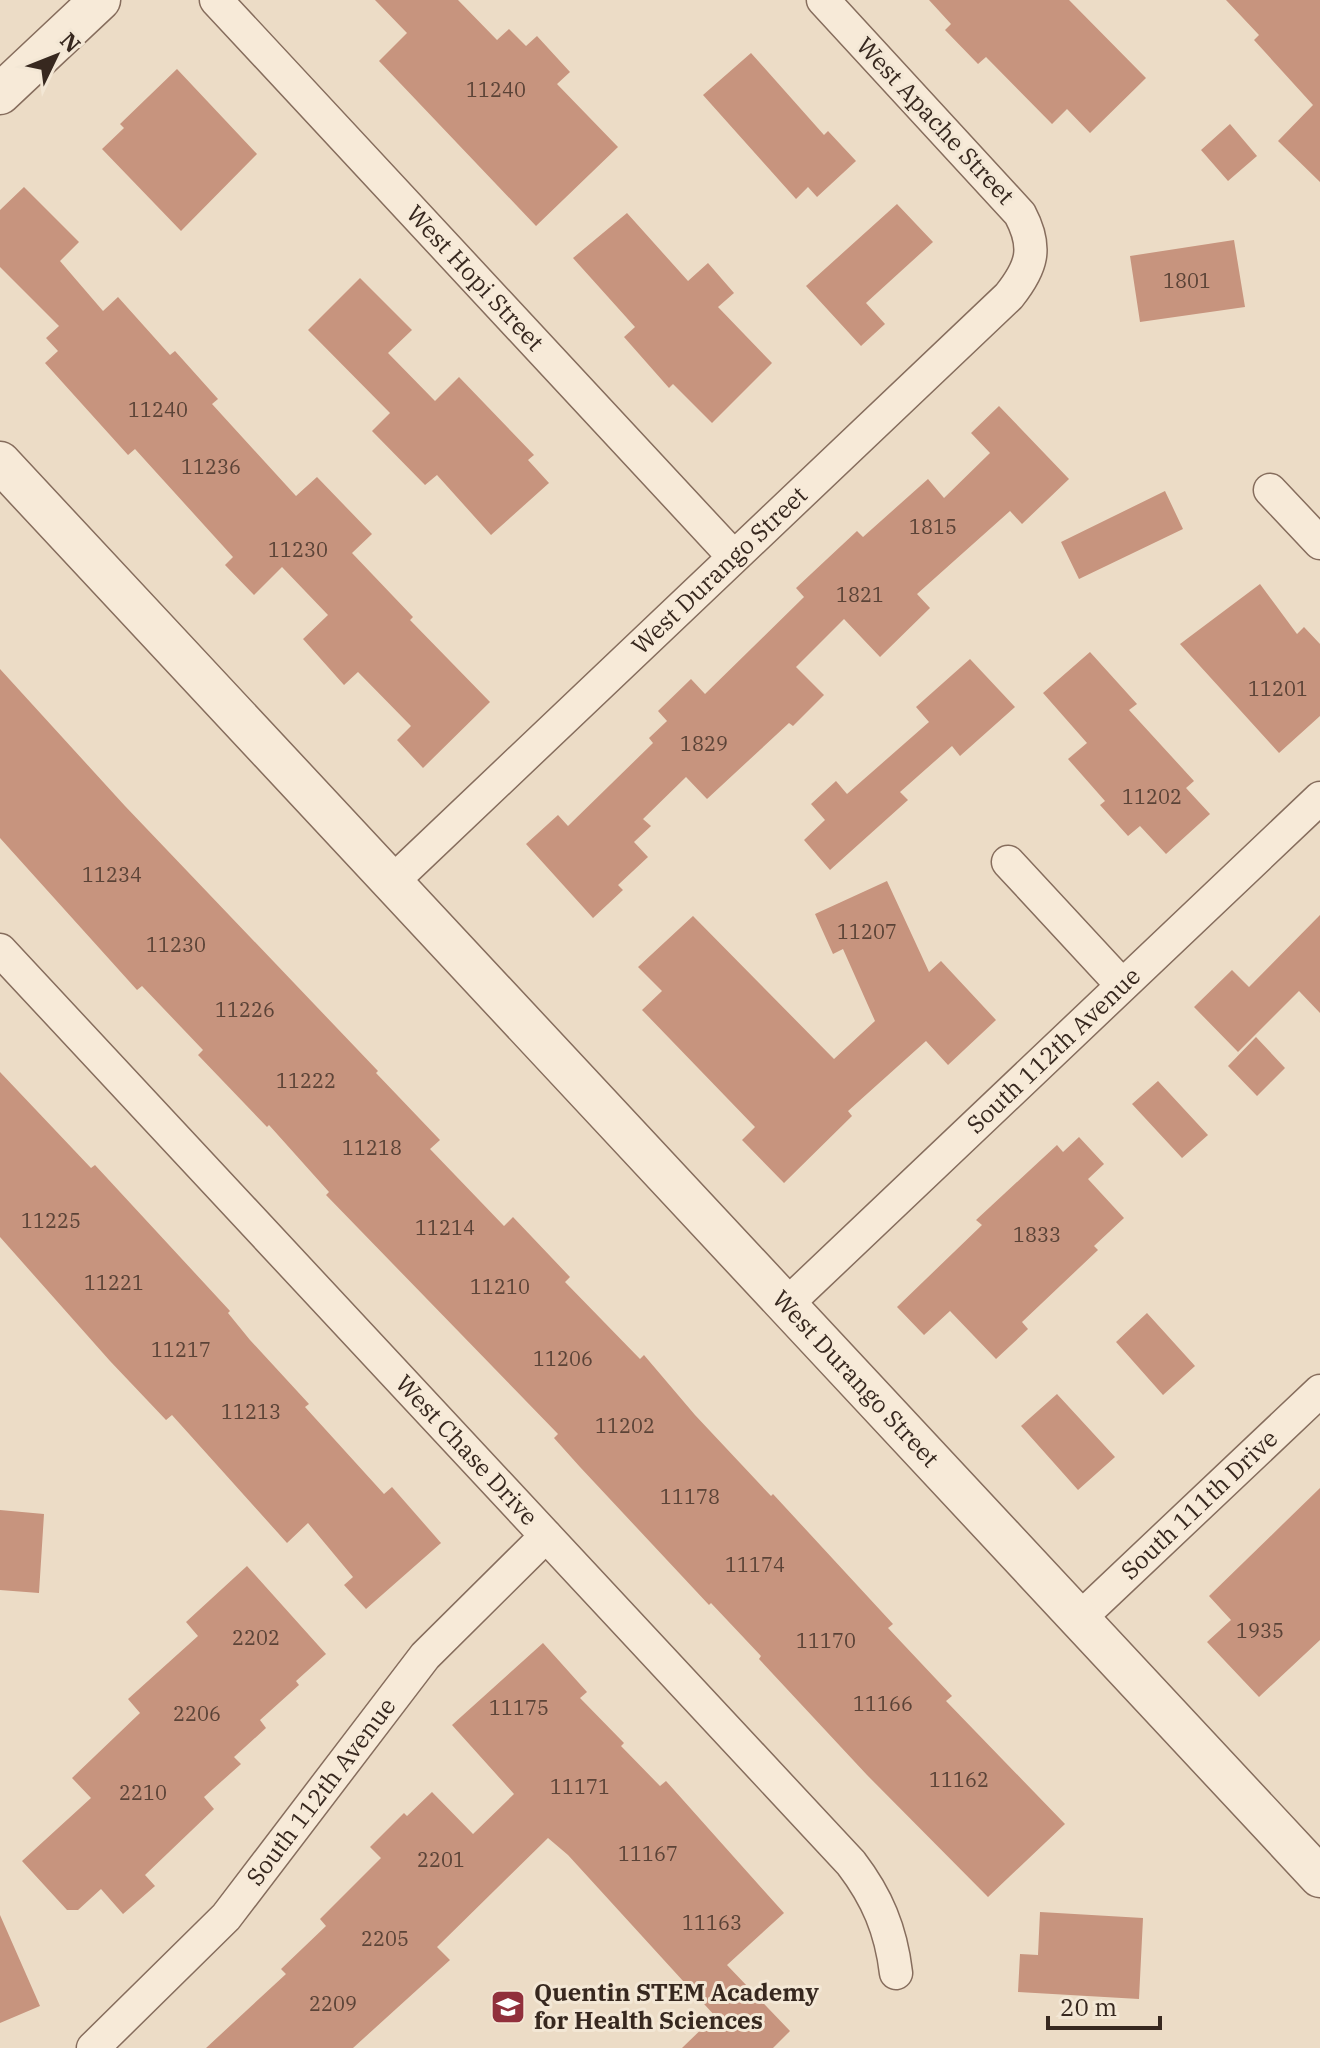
<svg xmlns="http://www.w3.org/2000/svg" width="1320" height="2048" viewBox="0 0 1320 2048" font-family="'IBM Plex Serif',serif">
<style>
.building{fill:#c7947e}
.lines{fill:none;stroke-linecap:round;stroke-linejoin:round}
.minor-casing{stroke:#866d5d;stroke-width:35}
.tertiary-casing{stroke:#866d5d;stroke-width:43}
.minor{stroke:#f7ead8;stroke-width:32}
.tertiary{stroke:#f7ead8;stroke-width:40}
.labels{text-anchor:middle;stroke-width:6;stroke-linejoin:round;paint-order:stroke}
.number-label{font-size:20px;fill:#5b4337}
.street-label{font-size:24px;fill:#37281f;stroke:#f3e7d5}
.poi-label{font-size:24px;font-weight:bold;fill:#37281f;stroke:#f3e7d5;text-anchor:start}
</style>
<rect width="100%" height="100%" fill="#ecdcc6"/>
<path class="building" d="M375,0H458L497,40L509,29L526,46L537,36L570,72L557,84L618,147L536,226L379,61L407,33Z
M929,0H1069L1146,78L1090,133L1067,109L1052,124L986,57L978,64L945,30L951,24Z
M1226,0H1320V182L1278,141L1313,105L1254,40L1259,35Z
M751,53L824,135L828,131L856,161L817,197L808,187L796,199L703,95Z
M177,69L257,154L181,231L102,149L124,128L120,124Z
M1230,124L1257,156L1228,181L1201,150Z
M24,187L79,242L60,261L103,311L118,297L170,355L175,351L218,399L212,404L296,496L317,477L372,534L352,553L413,617L410,620L490,702L423,768L397,740L411,726L358,672L344,685L303,639L328,615L282,567L254,595L225,565L233,557L135,449L128,455L45,363L58,351L46,338L59,326L0,267V210Z
M897,204L933,242L866,303L885,324L861,346L806,286Z
M627,213L688,281L708,263L734,293L718,307L772,363L712,423L673,384L669,388L624,337L635,327L573,258Z
M1234,240L1245,307L1140,322L1130,256Z
M360,278L412,330L388,353L435,401L459,377L534,455L528,460L549,483L491,535L437,475L425,485L372,431L390,413L308,330Z
M999,406L1069,479L1022,524L1010,511L917,594L930,608L880,657L844,619L796,667L824,695L793,726L789,723L707,799L686,777L643,819L651,826L634,842L648,857L618,885L623,890L593,918L526,844L558,815L568,826L653,743L649,738L667,721L658,711L691,679L705,694L804,597L796,588L857,531L863,537L928,479L944,498L990,453L971,433Z
M1165,491L1183,529L1079,579L1061,542Z
M1260,584L1297,634L1304,627L1320,644V716L1279,753L1180,644Z
M1090,652L1137,704L1129,710L1194,781L1186,788L1210,814L1166,854L1140,826L1128,836L1100,805L1105,801L1068,759L1087,743L1043,693Z
M970,659L1015,707L960,756L952,746L900,792L908,800L830,870L804,840L825,820L811,804L836,781L847,794L929,722L916,707Z
M0,669L125,806L378,1071L376,1073L440,1140L430,1149L504,1226L513,1217L570,1277L565,1282L640,1359L644,1355L695,1415L771,1496L773,1494L893,1624L888,1628L952,1696L946,1701L1065,1824L988,1897L867,1775L759,1659L761,1656L711,1603L709,1605L580,1467L554,1438L558,1434L326,1195L329,1192L269,1125L267,1127L198,1055L203,1050L142,986L137,990L0,838Z
M887,881L929,972L941,961L996,1020L948,1065L926,1041L848,1111L852,1116L784,1183L742,1140L755,1127L642,1010L662,991L638,967L693,916L834,1059L875,1021L843,949L833,954L815,914Z
M1320,915V1013L1299,991L1238,1052L1194,1007L1232,970L1249,987Z
M1256,1037L1285,1068L1257,1096L1228,1066Z
M0,1072L91,1168L95,1165L230,1311L228,1313L250,1340L309,1404L305,1407L384,1494L392,1487L441,1543L366,1609L344,1585L353,1577L308,1523L287,1543L172,1415L166,1420L110,1361L0,1237Z
M1158,1081L1208,1135L1182,1158L1132,1104Z
M1079,1137L1104,1164L1088,1179L1124,1218L1094,1246L1098,1250L1022,1322L1028,1329L996,1359L950,1311L924,1335L897,1307L982,1225L976,1220L1057,1145L1063,1152Z
M1147,1313L1195,1366L1163,1395L1116,1342Z
M1057,1394L1115,1457L1078,1490L1021,1426Z
M1320,1488V1640L1259,1697L1207,1642L1231,1620L1209,1596Z
M0,1510L44,1514L39,1593L0,1590Z
M247,1566L326,1654L296,1681L299,1685L260,1720L266,1728L234,1757L241,1764L204,1797L214,1809L145,1875L155,1886L123,1914L101,1889L78,1910H67L22,1861L91,1798L72,1778L140,1713L128,1699L198,1636L186,1622Z
M543,1643L587,1692L580,1698L624,1743L621,1746L660,1786L666,1781L784,1913L727,1965L790,2031L773,2048H682L715,2016L568,1855L548,1838L437,1947L450,1960L353,2048H206L286,1974L281,1969L326,1926L320,1919L381,1858L370,1847L404,1813L407,1816L432,1792L473,1834L514,1794L452,1725Z
M1040,1912L1143,1918L1139,1999L1018,1992L1020,1954L1038,1955Z
M0,1915L40,2006L0,2023Z"/>
<g class="lines">
<g class="minor-casing">
<g id="minor">
<path id="s1" d="M216,0L733,556"/>
<path d="M1270,490L1320,543"/>
<path d="M1008,862L1122,985"/>
<path id="s2" d="M392,882L1009,296C1032,267 1038,248 1020,214L823,0"/>
<path id="s3" d="M0,950L851,1863C877,1897 891,1930 896,1973"/>
<path id="s4" d="M787,1304L1320,798"/>
<path id="s5" d="M1079,1619L1320,1391"/>
<path id="s6" d="M93,2048L226,1917L425,1656L546,1536"/>
</g>
</g>
<g class="tertiary-casing">
<g id="tertiary">
<path d="M0,94L100,0"/>
<path id="s7" d="M0,462L1320,1877"/>
</g>
</g>
<use href="#minor" class="minor"/>
<use href="#tertiary" class="tertiary"/>
</g>
<defs>
<g id="school-square" transform="scale(1.8)"><rect x="-9" y="-9" width="18" height="18" rx="4" fill="#91303c" stroke="#f3e7d5"/><path d="M0-5L7-2L0 1L-7-2ZM-4 1L0 2.5L4 1V4Q0 6-4 4Z" fill="#fff"/></g>
</defs>
<g fill-rule="evenodd">
<use href="#school-square" x="508" y="2007"/>
</g>
<g class="labels">
<g class="number-label">
<text x="496" y="97">11240</text>
<text x="1187" y="288">1801</text>
<text x="158" y="417">11240</text>
<text x="211" y="474">11236</text>
<text x="933" y="534">1815</text>
<text x="298" y="557">11230</text>
<text x="860" y="602">1821</text>
<text x="1278" y="696">11201</text>
<text x="704" y="751">1829</text>
<text x="1152" y="804">11202</text>
<text x="112" y="882">11234</text>
<text x="867" y="939">11207</text>
<text x="176" y="952">11230</text>
<text x="245" y="1017">11226</text>
<text x="306" y="1088">11222</text>
<text x="372" y="1155">11218</text>
<text x="51" y="1228">11225</text>
<text x="445" y="1235">11214</text>
<text x="1037" y="1242">1833</text>
<text x="114" y="1290">11221</text>
<text x="500" y="1294">11210</text>
<text x="181" y="1357">11217</text>
<text x="563" y="1366">11206</text>
<text x="251" y="1419">11213</text>
<text x="625" y="1433">11202</text>
<text x="690" y="1504">11178</text>
<text x="755" y="1572">11174</text>
<text x="1260" y="1638">1935</text>
<text x="256" y="1645">2202</text>
<text x="826" y="1648">11170</text>
<text x="883" y="1711">11166</text>
<text x="519" y="1715">11175</text>
<text x="197" y="1721">2206</text>
<text x="959" y="1787">11162</text>
<text x="580" y="1794">11171</text>
<text x="143" y="1800">2210</text>
<text x="648" y="1861">11167</text>
<text x="441" y="1867">2201</text>
<text x="712" y="1930">11163</text>
<text x="385" y="1946">2205</text>
<text x="333" y="2011">2209</text>
</g>
<g class="street-label">
<text transform="translate(935 121) rotate(47)" y="8">West Apache Street</text>
<text dy="8" stroke="none"><textPath href="#s1" startOffset="380">West Hopi Street</textPath></text>
<text dy="8" stroke="none"><textPath href="#s2" startOffset="452">West Durango Street</textPath></text>
<text dy="8" stroke="none"><textPath href="#s4" startOffset="368">South 112th Avenue</textPath></text>
<text dy="8" stroke="none"><textPath href="#s7" startOffset="1254">West Durango Street</textPath></text>
<text dy="8" stroke="none"><textPath href="#s3" startOffset="684">West Chase Drive</textPath></text>
<text dy="8" stroke="none"><textPath href="#s5" startOffset="166">South 111th Drive</textPath></text>
<text dy="8" stroke="none"><textPath href="#s6" startOffset="344">South 112th Avenue</textPath></text>
</g>
<g class="poi-label">
<text x="534" y="2001">Quentin STEM Academy<tspan x="534" dy="28">for Health Sciences</tspan></text>
</g>
</g>
<g transform="translate(56 56) rotate(47)" stroke="#f3e7d5" stroke-width="6" paint-order="stroke">
<path d="M0-6L14 30L0 20L-14 30Z" fill="#37281f"/>
<text y="-12" font-size="22" font-weight="bold" text-anchor="middle" fill="#37281f">N</text>
</g>
<path d="M1048 2016v12h112v-12" fill="none" stroke="#37281f" stroke-width="4"/>
<text x="1060" y="2016" font-size="24" fill="#37281f" stroke="#f3e7d5" stroke-width="6" paint-order="stroke">20 m</text>
</svg>
